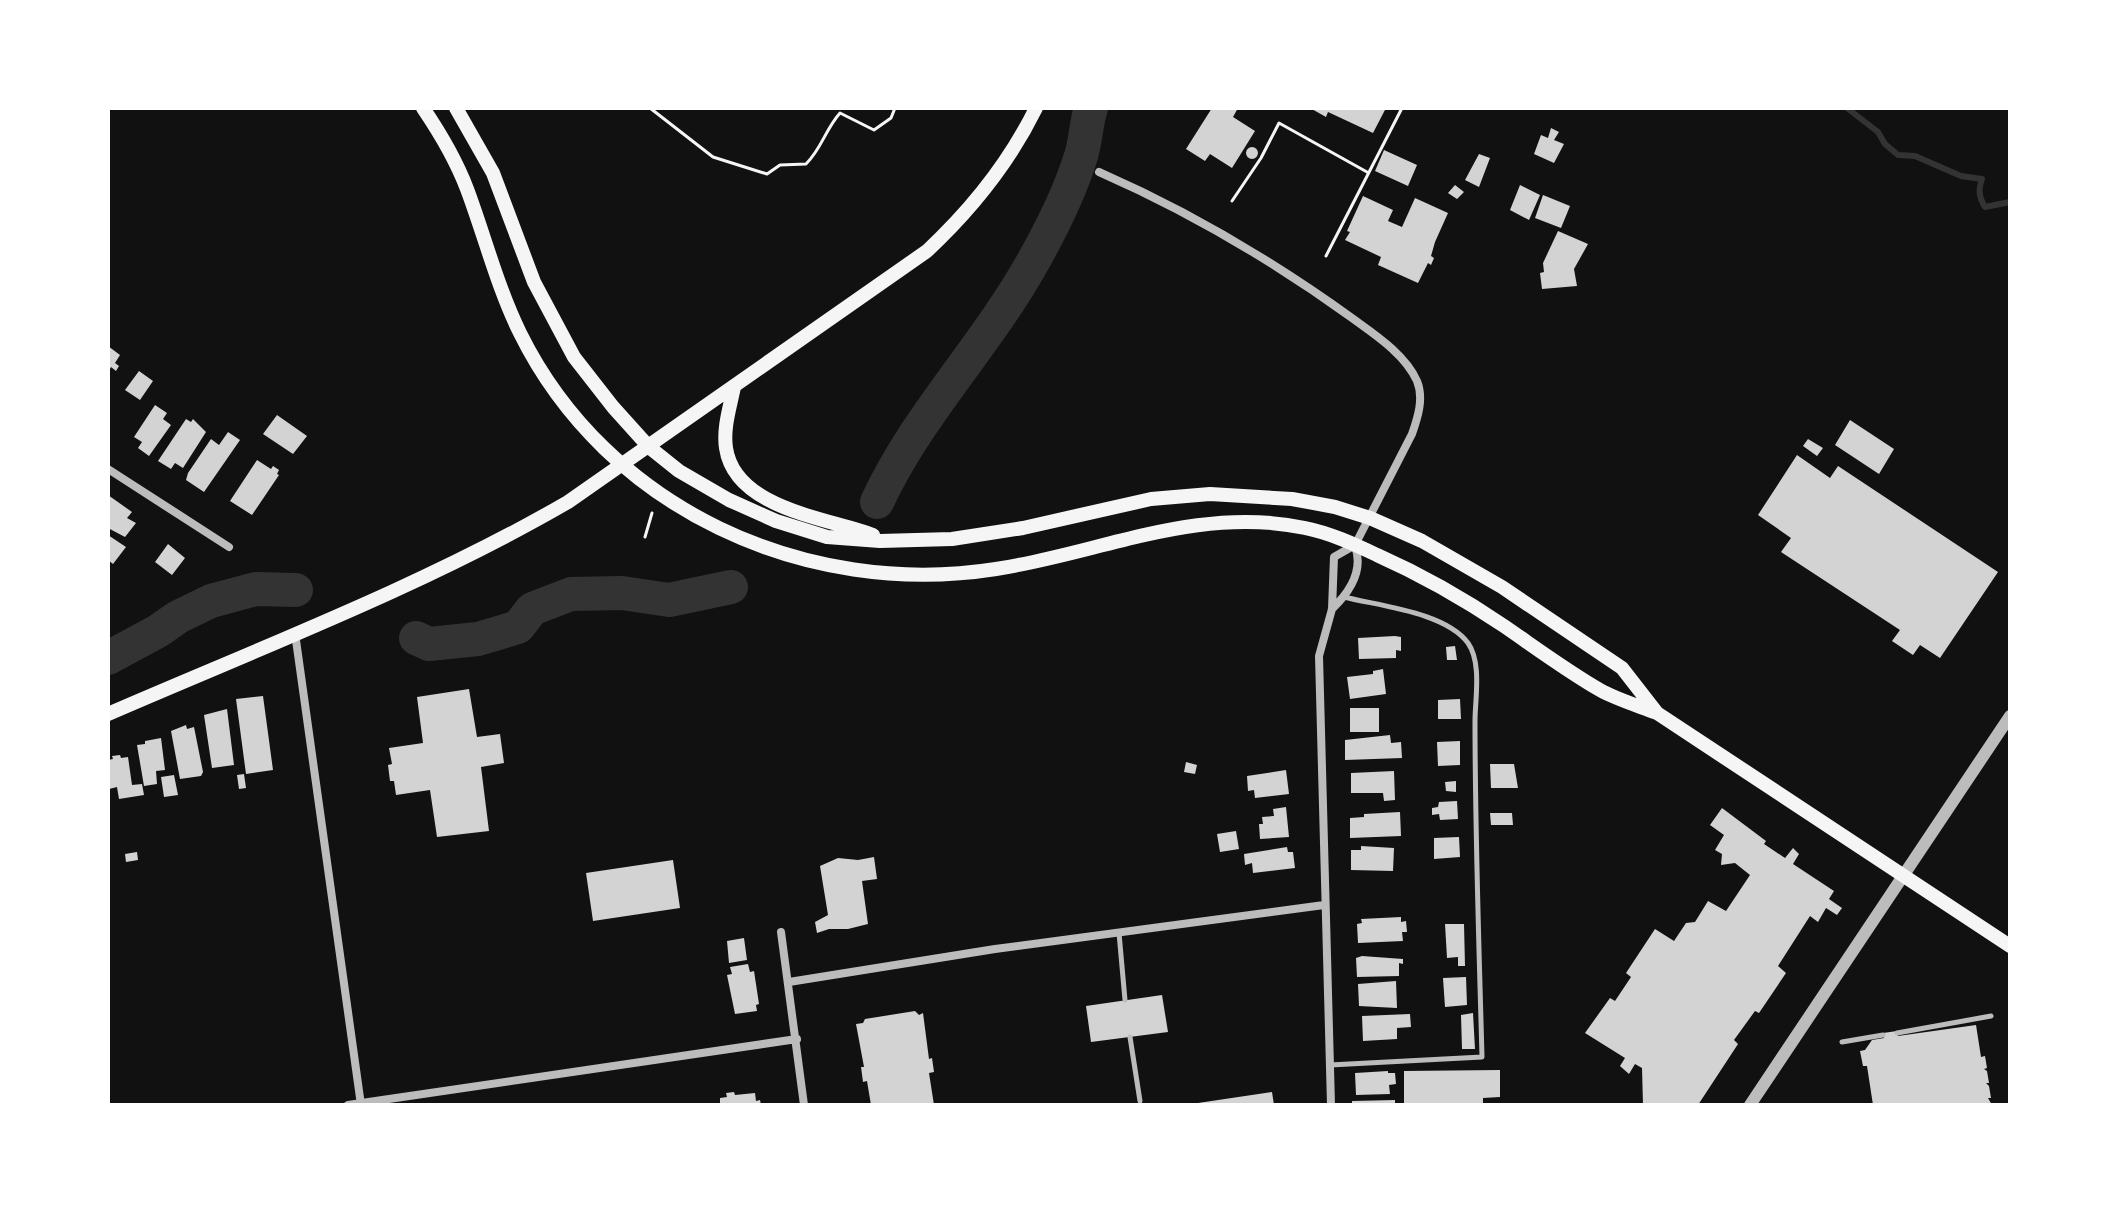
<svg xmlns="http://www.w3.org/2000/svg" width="2118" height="1213" viewBox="0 0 2118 1213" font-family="'Roboto Condensed',sans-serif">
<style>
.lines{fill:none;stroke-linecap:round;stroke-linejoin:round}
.stream{stroke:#333;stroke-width:6}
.river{stroke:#333;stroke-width:34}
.building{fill:#d3d3d3}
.path{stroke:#f5f5f5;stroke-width:3}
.service{stroke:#bcbcbc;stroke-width:5}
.minor{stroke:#bcbcbc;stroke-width:8}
.tertiary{stroke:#bcbcbc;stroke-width:12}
.secondary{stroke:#f5f5f5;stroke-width:14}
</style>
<rect width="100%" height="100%" fill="#111"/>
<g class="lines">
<path class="stream" d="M1847,108L1878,132L1885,144L1898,155L1915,156L1961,176L1982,179C1978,190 1979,197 1985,207L2010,202"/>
<path class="river" d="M877,502C917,416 983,349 1030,267C1050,232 1069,195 1081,156C1086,140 1086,123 1091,108
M416,638L429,644L478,639L518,627L532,609L571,594L622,593L669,600L731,587
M108,658L158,631L178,617L211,601L256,589L296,590"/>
</g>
<path class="building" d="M1212,108H1238L1233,117L1255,131L1232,168L1210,154L1205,161L1186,149Z
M1310,108H1386L1373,133L1328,112L1326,117Z
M1551,128L1559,132L1554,140L1564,144L1554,163L1534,154L1541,135L1548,138Z
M1246 153a6 6 0 1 1 12 0a6 6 0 1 1-12 0Z
M1384,150L1417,165L1408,186L1375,171Z
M1479,154L1490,158L1479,187L1465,180Z
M1455,185L1464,192L1457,199L1448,193Z
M1520,185L1540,195L1529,220L1510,210Z
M1543,195L1570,206L1561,228L1535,218Z
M1363,196L1393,210L1388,221L1402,227L1415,198L1448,213L1435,242L1431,256L1434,258L1431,265L1428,263L1418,283L1378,265L1381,257L1345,240L1350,232L1347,231Z
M1558,231L1588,244L1574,269L1577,286L1542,289L1540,273L1544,272L1543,263Z
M108,346L120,355L115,363L119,366L116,371L111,367L108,373Z
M139,371L153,381L140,400L125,390Z
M155,405L167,413L163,419L171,425L149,456L138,448L142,442L134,437Z
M277,415L307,436L293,454L263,434Z
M186,419L191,422L193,419L206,432L183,468L175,463L171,469L158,461Z
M1850,420L1894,449L1879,474L1835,445Z
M228,432L240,440L204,492L186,480L188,473L211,439L219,445Z
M1808,439L1823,448L1817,456L1803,446Z
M1797,455L1830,478L1838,466L1998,572L1940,658L1920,645L1913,655L1892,641L1900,630L1781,552L1791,538L1758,515Z
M257,460L271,469L273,466L279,470L277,474L279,475L252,515L230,501Z
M108,495L132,512L127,518L136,523L125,537L108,528Z
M108,535L126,547L113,564L108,560Z
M168,544L185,558L172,575L155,562Z
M1395,636L1401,637V651L1396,650V658L1359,659L1358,638Z
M1455,646L1457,660H1447L1446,647Z
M1383,669L1386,694L1350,699L1347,677L1373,674V671Z
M469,689L477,737L500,734L504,763L481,767L489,831L437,837L430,790L396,795L394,781H390L388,765L392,764L389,748L423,743L417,697Z
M263,696L273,770L246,774L236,699Z
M1460,699L1461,719H1438V700Z
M1350,708H1379V732H1350Z
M227,709L234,765L212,768L204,715Z
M186,725L187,729L194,727L203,772L201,776L180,779L171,731Z
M1390,735L1391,743L1401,742L1402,758L1345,760V740Z
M161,738L165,770L156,771L157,784L144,786L137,745L145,744V741Z
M1460,741V765L1438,766L1437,742Z
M120,755L121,758L128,757L132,785L142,784L144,795L119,799L117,787L109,789L108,760L113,759L112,756Z
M1186,762L1197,765L1195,774L1184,772Z
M1490,764H1514L1518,788H1491Z
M1286,770L1289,794L1255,798L1254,790L1248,791L1247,776Z
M1394,771L1395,800L1384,801L1383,793H1351V773Z
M244,774L246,788L239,789L237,775Z
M174,775L178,795L164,797L161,777Z
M1456,781V792L1446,791L1445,782Z
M1457,801L1458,819L1440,820L1439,814L1432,815V808L1438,807L1439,802Z
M1286,807L1289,837L1260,839L1259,824H1263L1262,817L1274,816L1273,809Z
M1722,808L1766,841L1764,844L1785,858L1793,848L1799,854L1793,864L1834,891L1829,899L1842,908L1837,915L1826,908L1818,922L1810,916L1778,966L1786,973L1759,1013L1755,1011L1734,1040L1738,1044L1698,1105H1643L1642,1068L1635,1064L1629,1074L1620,1066L1625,1058L1585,1033L1610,998L1615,1001L1631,977L1626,973L1655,929L1674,941L1686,923L1695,922L1708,901L1726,911L1750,875L1735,863L1721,865L1722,854L1715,850L1724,835L1710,825Z
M1400,812L1401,836L1350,838V818L1364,817V814Z
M1490,813H1512L1513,825H1491Z
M1236,831L1239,849L1220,852L1217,834Z
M1459,837L1460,857L1434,859V838Z
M1361,846L1394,848L1393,871L1351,870V850H1361Z
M1287,847L1288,852H1293L1295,868L1253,873L1252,863L1245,865L1244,854Z
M137,852L138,860L126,862L125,854Z
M874,857L877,879L862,881L868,924L848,929H829L817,933L815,922L828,915L820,866L838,858L858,860Z
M673,860L680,908L593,921L586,873Z
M1401,917V922L1406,921L1407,932H1402L1403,941L1358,943L1357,924L1362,923L1361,919Z
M1445,924H1464L1465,966H1458V957L1447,958Z
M744,938L747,960L729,963L727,941Z
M1362,956L1403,959V964L1399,963V976L1357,977L1356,958Z
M748,964L750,972L754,971L759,1004L756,1005L757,1011L735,1014L727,975L732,974L730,967Z
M1466,977L1467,1005L1445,1007L1443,978Z
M1396,981L1397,1008L1359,1006L1358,984Z
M1162,995L1168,1032L1091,1042L1086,1006Z
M915,1011L919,1015L923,1013L929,1059L932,1058L934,1072L929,1073L934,1105H871L867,1081L863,1082L861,1067H864L856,1024L863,1023L865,1019Z
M1473,1013L1475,1049H1462L1461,1015Z
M1410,1014L1411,1027L1397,1028V1039L1363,1041L1362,1016Z
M1976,1025L1981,1057L1985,1056L1987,1068L1984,1069L1987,1071L1989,1083H1986L1989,1086L1991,1098H1988L1992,1105H1873L1867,1066H1863L1860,1051L1865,1050L1872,1040L1884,1038L1883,1033L1897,1031L1898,1036Z
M1500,1070V1097L1483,1098V1105H1404V1071Z
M1388,1071V1073H1395L1396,1084L1389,1085L1390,1094L1356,1095L1355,1073Z
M734,1092L735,1095L755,1093L756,1101L760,1100L761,1105H720V1098L727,1097L726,1093Z
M1272,1092L1274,1105H1198V1103Z
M1395,1100V1105H1352V1101Z"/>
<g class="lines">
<path class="path" d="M650,108L713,157L767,174L780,165L806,164C822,148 825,130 840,113L874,130L891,118L895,108
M1232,201L1261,158L1279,123L1367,172
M1326,256L1402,108
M645,537L652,513"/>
<path class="service" d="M1119,933L1125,1000
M1897,1033L1991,1016
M1130,1037L1140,1101
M1842,1042L1883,1035
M1330,1065L1482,1057C1479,945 1475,834 1475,721C1475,699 1482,663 1468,643C1445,612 1379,606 1344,597"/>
<path class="minor" d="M1099,172C1188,211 1273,261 1352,318C1374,334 1405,354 1417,381C1424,398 1418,417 1412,434L1355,545L1334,557L1332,609L1319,656L1331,1105
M108,469L229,547
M1332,609C1350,592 1364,571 1355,546
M295,633L361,1105
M781,932L804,1105
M789,982L995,949L1324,905
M348,1105L797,1039"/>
<path class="tertiary" d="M1750,1105L2010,716"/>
<path class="secondary" d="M423,108C440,133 456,160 467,189C485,237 497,286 520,333C607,509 806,599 996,569C1100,553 1198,505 1305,528C1330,533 1354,544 1377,555C1422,575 1464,599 1504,626C1536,648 1567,671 1600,690C1618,700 1639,706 1657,713L2010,946
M456,108L493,173L534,282L574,357L613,407L649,447L679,471L729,500L776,521L827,537L880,541L952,539L1023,528L1151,499L1210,494L1292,499L1335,507L1370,518L1422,541L1502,587L1622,668L1657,713
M734,387C730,407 723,428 726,448C735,509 828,518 873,535
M108,714C260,648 425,585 568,502L927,251C972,209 1009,163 1036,108"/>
</g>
<rect width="2118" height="1213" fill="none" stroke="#ffffff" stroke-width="220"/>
</svg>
